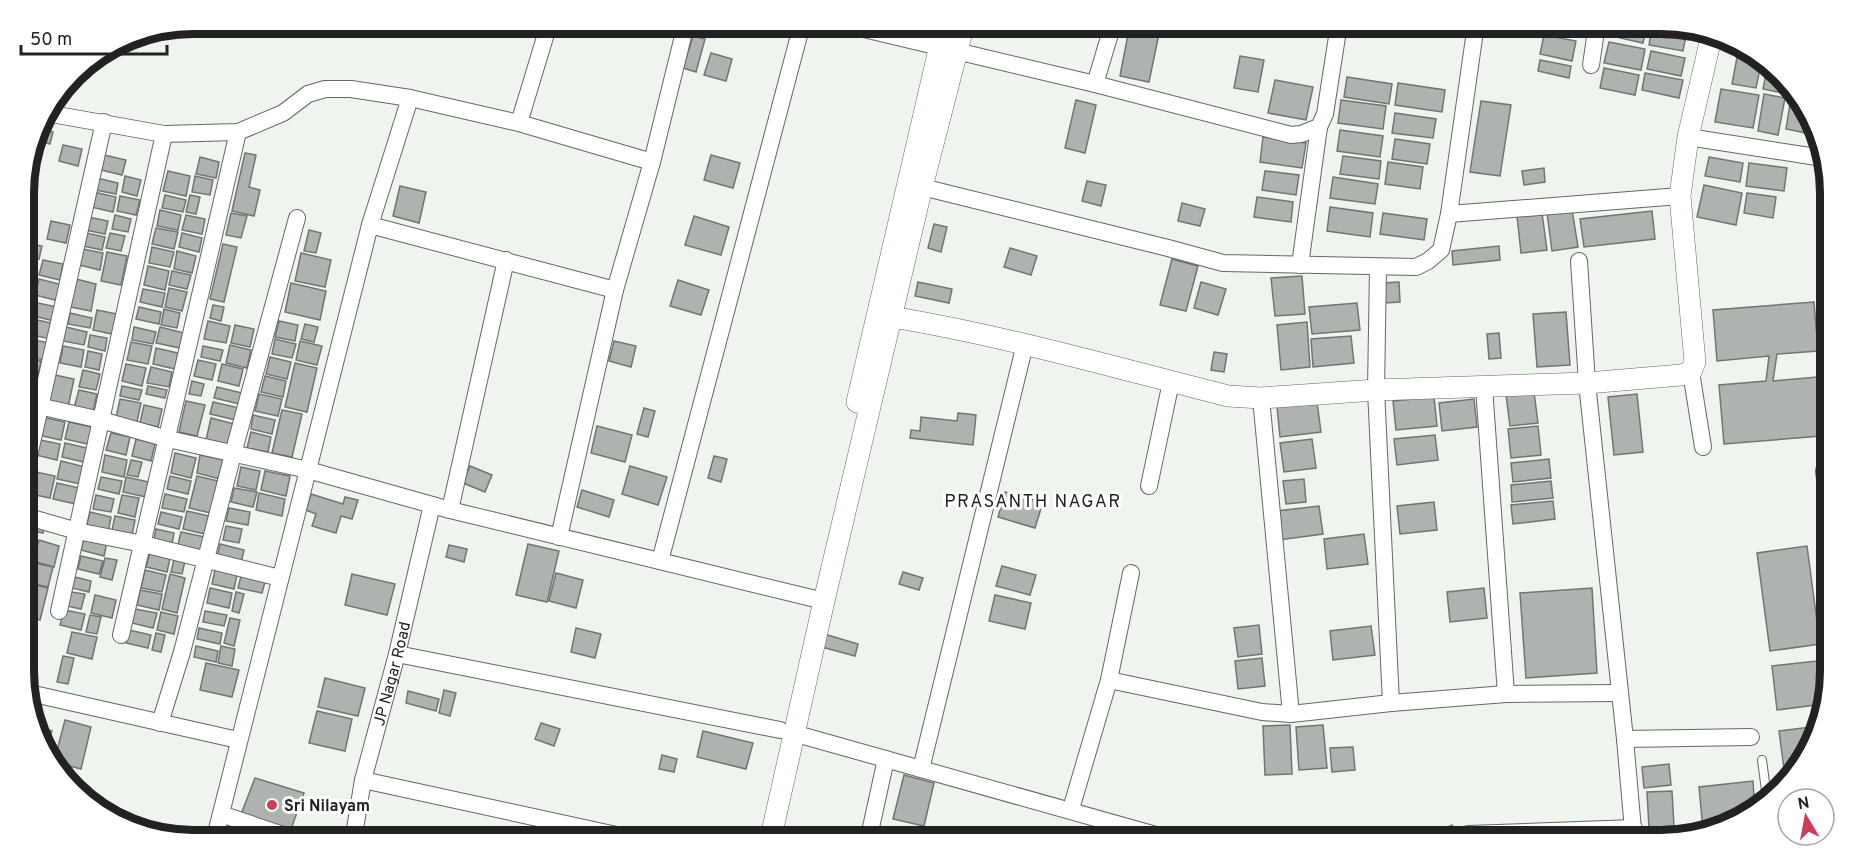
<svg xmlns="http://www.w3.org/2000/svg" width="1854" height="865" viewBox="0 0 1854 865" font-family="Overpass,sans-serif">
<style>
.building{fill:#aeb3af;stroke:#717671;stroke-width:1.5}
.lines{fill:none;stroke-linecap:round;stroke-linejoin:round}
.service-casing{stroke:#646864;stroke-width:10}
.minor-casing{stroke:#646864;stroke-width:18}
.tertiary-casing{stroke:#646864;stroke-width:22}
.service{stroke:#fff;stroke-width:8}
.minor{stroke:#fff;stroke-width:16}
.tertiary{stroke:#fff;stroke-width:21}
.poi-dot{fill:#cd3d58;stroke:#fff;stroke-width:2}
.labels{text-anchor:middle;stroke-width:6;stroke-linejoin:round;paint-order:stroke}
.street-label{font-size:16px;fill:#212221;stroke:#fff}
.poi-label{font-size:16px;font-weight:bold;fill:#212221;stroke:#fff;text-anchor:start}
.neighbourhood-label{font-size:18px;letter-spacing:1.5px;fill:#212221;stroke:#fff}
.rim{fill:none;stroke:#212221;stroke-width:8}
</style>
<rect width="100%" height="100%" fill="#eff4ef"/>
<path class="building" d="M443,24H472L469,33L443,25Z
M1130,24H1161L1149,82L1120,76Z
M1191,24H1214L1213,29Z
M1543,24H1570L1568,33L1542,28Z
M1623,24L1647,25L1643,43L1620,38Z
M1653,24L1687,31L1683,51L1649,45Z
M1544,35L1576,41L1572,61L1540,54Z
M693,36L705,39L696,72L683,68Z
M1609,42L1645,49L1641,70L1604,63Z
M1651,51L1685,58L1681,76L1647,69Z
M1738,52L1746,53L1761,64L1756,88L1732,84Z
M711,53L732,59L726,81L704,75Z
M1240,56L1264,60L1258,92L1234,88Z
M1540,60L1571,66L1569,78L1538,71Z
M1604,68L1639,75L1635,95L1600,88Z
M1767,69L1789,86L1787,94L1763,89Z
M1645,73L1683,80L1679,98L1642,90Z
M1347,77L1392,84L1389,104L1344,97Z
M1275,80L1313,87L1306,120L1268,113Z
M1398,83L1445,90L1442,112L1395,105Z
M1721,89L1759,95L1753,128L1715,122Z
M1764,94L1785,98L1778,135L1758,131Z
M1791,98L1799,100L1808,121L1806,133L1786,129Z
M1076,100L1096,105L1085,153L1065,148Z
M1341,100L1386,106L1383,129L1338,123Z
M1481,101L1511,105L1500,176L1470,172Z
M1395,113L1436,119L1433,138L1392,133Z
M39,128L53,132L50,144L36,140Z
M1340,130L1383,136L1380,157L1337,151Z
M1263,137L1306,143L1302,168L1260,162Z
M1395,139L1430,144L1427,164L1392,159Z
M63,145L82,149L78,166L59,161Z
M245,153L256,155L249,187L260,190L254,216L232,211Z
M104,155L126,160L122,175L101,170Z
M711,155L740,163L733,188L704,180Z
M1343,156L1381,161L1379,179L1340,174Z
M200,157L219,162L216,178L196,174Z
M1709,157L1743,163L1740,182L1705,176Z
M1388,162L1423,167L1420,189L1385,184Z
M1749,163L1787,168L1784,191L1746,186Z
M1544,168L1545,182L1524,185L1522,171Z
M168,171L190,176L186,196L163,191Z
M1265,171L1299,175L1296,195L1262,190Z
M125,176L141,180L137,196L122,192Z
M195,176L213,180L210,195L192,192Z
M1333,177L1378,184L1375,204L1330,198Z
M97,178L118,183L116,194L95,190Z
M1087,181L1106,185L1101,206L1082,201Z
M1704,185L1742,193L1736,225L1697,217Z
M400,186L426,192L419,223L393,216Z
M94,192L116,197L113,212L91,207Z
M1747,193L1776,197L1773,218L1744,213Z
M165,195L186,200L183,212L162,208Z
M190,195L200,197L196,214L186,212Z
M120,196L140,200L136,215L117,211Z
M1257,197L1293,202L1291,222L1254,217Z
M1182,203L1205,209L1200,226L1178,221Z
M1330,207L1373,213L1370,237L1327,231Z
M1572,209L1578,247L1552,251L1547,213Z
M160,210L181,215L178,230L157,226Z
M1652,211L1655,239L1584,247L1580,219Z
M231,213L247,216L241,238L226,235Z
M1383,213L1427,219L1424,240L1380,234Z
M1542,213L1547,250L1521,253L1517,216Z
M115,215L131,219L128,232L112,229Z
M186,215L205,219L202,234L182,230Z
M694,216L729,227L721,255L685,245Z
M88,217L108,221L105,234L85,230Z
M51,221L70,225L66,243L47,239Z
M934,224L947,227L941,252L928,248Z
M156,228L178,232L174,249L152,244Z
M309,230L321,233L316,253L304,251Z
M86,233L105,237L102,250L83,246Z
M110,233L125,236L121,251L106,248Z
M182,233L202,238L199,252L179,247Z
M25,243L42,246L39,259L25,256Z
M223,244L237,247L224,302L210,299Z
M1499,246L1500,260L1453,265L1452,251Z
M152,247L174,252L170,267L149,263Z
M1010,248L1037,256L1031,275L1004,267Z
M83,249L103,253L100,270L79,265Z
M177,251L196,256L192,273L174,269Z
M107,252L127,256L121,285L101,281Z
M301,253L331,260L325,287L295,281Z
M1172,259L1198,266L1186,311L1160,305Z
M43,260L63,264L60,280L39,275Z
M25,261L35,263L32,277L25,275Z
M148,266L169,271L165,290L144,285Z
M172,271L191,275L187,289L169,285Z
M1302,276L1305,314L1275,316L1271,278Z
M39,279L63,285L59,301L35,295Z
M76,279L96,284L91,311L70,307Z
M678,280L709,290L701,315L670,306Z
M918,282L952,289L949,303L915,296Z
M1201,282L1226,289L1218,315L1194,308Z
M1399,282L1400,302L1385,303L1383,283Z
M291,283L326,291L320,320L285,312Z
M169,288L187,292L182,311L165,307Z
M143,289L165,293L162,307L140,302Z
M33,302L57,307L54,321L30,315Z
M1814,302L1818,351L1777,354L1773,381L1817,377L1821,436L1724,444L1719,385L1766,381L1769,356L1717,361L1713,310Z
M1357,303L1360,330L1312,334L1309,307Z
M213,305L224,307L221,321L210,318Z
M139,307L161,312L159,324L136,319Z
M164,309L180,313L177,328L161,325Z
M97,310L117,314L112,334L93,330Z
M1566,312L1570,365L1537,367L1533,314Z
M70,313L92,318L90,328L68,324Z
M29,318L55,324L51,339L26,334Z
M208,321L230,326L226,343L204,339Z
M279,321L298,325L295,341L275,337Z
M1307,322L1310,367L1281,370L1277,325Z
M305,324L318,327L314,342L301,339Z
M235,325L254,329L250,347L231,343Z
M66,327L87,332L84,345L63,341Z
M134,327L156,332L153,344L132,340Z
M160,327L184,333L180,348L156,343Z
M1499,333L1501,358L1489,359L1487,334Z
M90,335L107,338L105,351L88,347Z
M1351,336L1354,363L1313,367L1311,339Z
M25,338L49,343L45,360L25,356Z
M275,339L296,344L292,358L272,354Z
M300,341L322,346L317,365L296,360Z
M614,341L636,346L631,367L609,361Z
M131,342L152,346L148,364L127,360Z
M230,345L251,350L247,368L226,363Z
M63,346L84,350L81,367L60,363Z
M203,346L223,350L220,361L201,357Z
M156,348L178,353L175,369L153,364Z
M88,351L102,354L99,370L85,367Z
M1214,352L1227,354L1224,372L1211,370Z
M270,357L291,362L287,379L266,374Z
M25,358L41,361L38,375L25,372Z
M198,360L216,364L212,380L194,376Z
M295,363L317,368L307,412L285,407Z
M126,364L146,368L142,386L122,381Z
M222,364L243,369L239,386L218,381Z
M151,367L172,372L169,387L147,383Z
M83,370L100,374L96,390L79,387Z
M55,375L74,379L68,407L48,403Z
M265,376L286,381L283,397L261,392Z
M25,377L36,380L33,394L25,392Z
M192,381L204,384L201,396L189,394Z
M122,386L142,390L139,400L120,396Z
M148,386L167,390L165,398L146,394Z
M217,387L242,393L240,404L214,398Z
M79,390L97,394L93,412L74,408Z
M1534,392L1538,423L1510,426L1506,395Z
M259,394L282,399L278,416L255,411Z
M1637,394L1643,452L1614,455L1608,397Z
M1434,397L1437,426L1396,430L1393,401Z
M120,399L141,403L137,422L116,418Z
M1474,399L1477,427L1442,431L1439,403Z
M186,401L205,405L197,436L179,432Z
M213,402L239,408L236,420L210,414Z
M1317,402L1321,432L1280,437L1277,407Z
M144,405L162,409L158,427L140,423Z
M644,408L655,411L648,437L637,434Z
M282,410L302,414L292,457L272,453Z
M958,413L976,415L973,445L910,438L911,430L920,431L921,417L957,421Z
M253,415L275,420L272,434L251,429Z
M42,417L65,422L61,440L38,435Z
M211,418L234,424L229,445L206,440Z
M69,422L96,428L92,445L65,439Z
M597,426L632,435L625,462L591,453Z
M1538,426L1541,455L1511,458L1508,429Z
M251,432L271,437L268,452L247,448Z
M111,433L130,437L126,455L106,450Z
M1435,435L1438,460L1397,465L1394,439Z
M136,439L155,444L151,461L132,456Z
M1312,439L1316,468L1284,472L1280,443Z
M40,440L60,444L57,460L36,455Z
M65,443L87,448L84,462L62,457Z
M175,453L196,458L191,478L171,473Z
M105,455L127,460L124,477L102,472Z
M200,455L224,460L220,479L197,473Z
M714,456L727,459L721,482L708,478Z
M1549,459L1551,478L1513,482L1511,463Z
M131,460L142,462L138,477L127,475Z
M61,461L85,467L81,484L57,479Z
M470,466L492,475L485,492L463,483Z
M630,466L667,477L658,505L622,494Z
M241,467L260,471L256,490L237,486Z
M31,471L55,476L50,498L26,493Z
M265,471L290,476L286,496L261,490Z
M170,476L191,481L188,494L167,489Z
M197,476L218,481L211,513L189,508Z
M101,477L122,481L119,494L98,489Z
M126,477L149,482L146,497L123,492Z
M1304,479L1306,502L1286,504L1283,481Z
M1551,481L1553,498L1512,502L1511,485Z
M57,483L79,488L76,504L53,499Z
M234,488L257,492L253,507L231,502Z
M582,490L614,500L609,517L577,507Z
M1005,492L1043,502L1035,528L998,517Z
M259,493L285,499L282,516L256,510Z
M165,494L187,499L184,512L162,508Z
M311,494L343,504L345,497L358,500L352,519L341,516L336,533L312,526L316,514L306,510Z
M96,495L114,499L111,512L93,509Z
M122,495L139,498L135,517L118,513Z
M1553,501L1555,519L1513,524L1511,505Z
M1434,502L1437,530L1400,534L1397,506Z
M1319,506L1323,534L1279,540L1276,511Z
M229,508L250,512L248,525L226,521Z
M187,511L209,516L205,534L183,529Z
M90,512L111,517L108,533L86,528Z
M161,512L182,517L179,529L158,524Z
M115,516L135,520L131,540L111,535Z
M25,520L45,524L43,533L25,529Z
M226,526L242,529L239,543L223,540Z
M156,529L174,533L171,549L153,545Z
M181,532L205,537L201,554L177,549Z
M1364,534L1368,564L1327,569L1324,539Z
M84,537L107,542L104,556L81,550Z
M39,540L59,546L54,567L33,561Z
M220,544L244,550L241,563L217,558Z
M528,544L559,551L547,602L516,595Z
M449,545L467,549L464,562L446,557Z
M1807,546L1820,644L1770,651L1757,553Z
M151,549L171,554L167,572L146,567Z
M175,555L186,557L182,574L171,572Z
M81,556L103,561L99,574L78,569Z
M105,558L117,560L112,580L100,577Z
M34,563L53,567L48,587L30,583Z
M216,565L238,570L234,589L212,584Z
M1002,566L1036,575L1030,595L996,586Z
M25,568L31,569L28,584H25Z
M145,570L166,575L162,592L141,588Z
M242,572L266,578L262,593L238,588Z
M903,572L923,578L919,590L899,584Z
M556,573L583,580L576,608L549,601Z
M170,574L185,578L177,613L162,609Z
M352,574L395,584L387,615L345,605Z
M75,577L91,581L89,592L72,588Z
M31,584L48,588L40,620L25,616Z
M210,588L232,593L229,608L207,603Z
M1484,588L1487,618L1450,622L1447,592Z
M1592,588L1597,673L1526,678L1520,593Z
M140,590L162,594L159,610L137,605Z
M71,592L85,594L81,609L67,606Z
M236,592L244,594L239,613L232,611Z
M95,595L116,600L112,618L91,613Z
M995,595L1031,603L1025,629L989,621Z
M135,609L157,613L153,628L132,623Z
M64,610L85,614L81,630L60,625Z
M205,611L227,615L224,626L203,622Z
M161,612L178,616L174,634L157,630Z
M90,615L101,617L97,634L86,632Z
M230,618L240,620L234,646L224,643Z
M1259,625L1262,654L1238,657L1234,628Z
M1371,626L1375,655L1333,660L1330,631Z
M199,628L222,633L220,644L197,639Z
M576,628L601,634L595,658L571,652Z
M129,630L151,635L148,648L126,643Z
M72,632L97,637L92,659L67,653Z
M156,633L165,635L161,652L152,650Z
M821,633L858,644L855,656L818,646Z
M196,646L218,651L216,662L194,657Z
M221,646L235,649L232,666L218,663Z
M63,656L74,658L68,684L57,682Z
M1262,658L1265,686L1238,689L1235,661Z
M1826,660L1828,680L1823,704L1777,710L1772,666Z
M206,663L239,670L232,697L200,690Z
M325,678L365,688L358,716L318,707Z
M444,690L456,693L450,716L439,713Z
M408,691L439,699L436,711L406,703Z
M317,711L352,719L345,751L309,743Z
M65,720L91,727L81,769L54,762Z
M541,723L560,729L554,746L535,739Z
M1290,725L1292,774L1265,775L1263,726Z
M1323,725L1327,768L1299,770L1296,727Z
M1819,726L1817,737L1791,768L1784,769L1779,731Z
M39,727L52,731L47,746Z
M703,731L753,743L746,769L697,757Z
M1353,747L1355,770L1332,772L1330,748Z
M662,755L677,759L674,772L659,769Z
M1669,764L1671,785L1644,788L1642,767Z
M904,775L934,783L924,826L893,819Z
M255,778L304,793L290,832L240,817Z
M1753,781L1755,812L1703,830L1699,787Z
M1672,791L1674,826L1649,828L1647,792Z
M1452,825L1459,841H1417Z
M892,829L919,835L918,841H889Z
M1017,836L1032,840L1031,841H1015Z"/>
<g class="lines">
<g class="service-casing">
<path id="service" d="M1762,760L1767,798"/>
</g>
<g class="minor-casing">
<g id="minor">
<path d="M843,24L1095,84L1291,135L1301,134L1319,127L1325,114L1339,24"/>
<path d="M1591,65L1597,24"/>
<path d="M1095,84L1113,24"/>
<path d="M46,113L164,134L238,132L283,113L308,94L325,89H351L410,98L519,123L652,162"/>
<path d="M519,123L549,24"/>
<path d="M1688,137L1823,158"/>
<path d="M922,187L1168,248L1223,263L1416,267L1428,261L1441,250L1449,214L1476,24"/>
<path d="M1449,214L1680,196"/>
<path d="M370,225L615,290"/>
<path d="M1579,261L1587,383L1625,739L1634,841"/>
<path d="M1300,265L1319,127"/>
<path d="M1378,267L1376,390L1391,703"/>
<path d="M1691,372L1703,447"/>
<path d="M1484,387L1506,694"/>
<path d="M1261,398L1291,714"/>
<path d="M25,403L101,420L168,439L308,470L450,510L824,601"/>
<path d="M1824,471L1830,518"/>
<path d="M25,474L104,122"/>
<path d="M1149,486L1171,382"/>
<path d="M450,510L506,260"/>
<path d="M25,516L77,531L143,544L280,578"/>
<path d="M559,537L615,290L652,162L686,24"/>
<path d="M660,561L802,24"/>
<path d="M59,611L164,134"/>
<path d="M121,635L238,132"/>
<path d="M397,654L780,730"/>
<path d="M1109,680L1262,712L1291,714L1391,703L1506,694L1620,693"/>
<path d="M25,692L238,740"/>
<path d="M160,723L182,652L233,454L297,218"/>
<path d="M793,733L1177,841"/>
<path d="M1625,739L1751,737"/>
<path d="M921,769L1025,344"/>
<path d="M363,780L644,841"/>
<path d="M1071,809L1109,680L1131,573"/>
<path d="M221,814L301,841"/>
<path d="M1468,834L1634,828"/>
<path d="M214,841L370,225L410,98"/>
<path id="s1" d="M353,841L363,780L397,654L432,505"/>
<path d="M868,841L886,759"/>
</g>
</g>
<g class="tertiary-casing">
<path id="tertiary" d="M892,317C1006,336 1117,368 1228,396L1261,398L1376,390L1587,383L1681,375L1691,372L1695,362L1680,196L1688,137L1712,34
M857,402L945,24
M770,841L824,601L922,187L964,24"/>
</g>
<use href="#service" class="service"/>
<use href="#minor" class="minor"/>
<use href="#tertiary" class="tertiary"/>
</g>
<circle class="poi-dot" cx="272" cy="805" r="6"/>
<g class="labels">
<g class="street-label">
<text dy="6" stroke="none"><textPath href="#s1" startOffset="172">JP Nagar Road</textPath></text>
</g>
<g class="poi-label">
<text x="284" y="811">Sri Nilayam</text>
</g>
<g class="neighbourhood-label">
<text x="1033" y="507">PRASANTH NAGAR</text>
</g>
</g>
<path d="M0 0H1854V865H0ZM193 34H1661A159 159 0 0 1 1820 193V671A159 159 0 0 1 1661 830H193A159 159 0 0 1 34 671V193A159 159 0 0 1 193 34Z" fill="#fff" fill-rule="evenodd"/>
<path class="rim" d="M193 34H1661A159 159 0 0 1 1820 193V671A159 159 0 0 1 1661 830H193A159 159 0 0 1 34 671V193A159 159 0 0 1 193 34Z"/>
<g transform="translate(1806 817) rotate(350)"><circle r="28" fill="#ffffff" stroke="#a6a7a6" stroke-width="1.5"/>
<path d="M0-4.5L10 22L0 15L-10 22Z" fill="#cd3d58"/>
<text y="-9" font-size="16" font-weight="bold" text-anchor="middle" fill="#212221">N</text>
</g>
<path d="M21 45v9h146v-9" fill="none" stroke="#212221" stroke-width="3"/>
<text x="30" y="45" font-size="18" fill="#212221" stroke="#ffffff" stroke-width="4.5" paint-order="stroke">50 m</text>
</svg>
